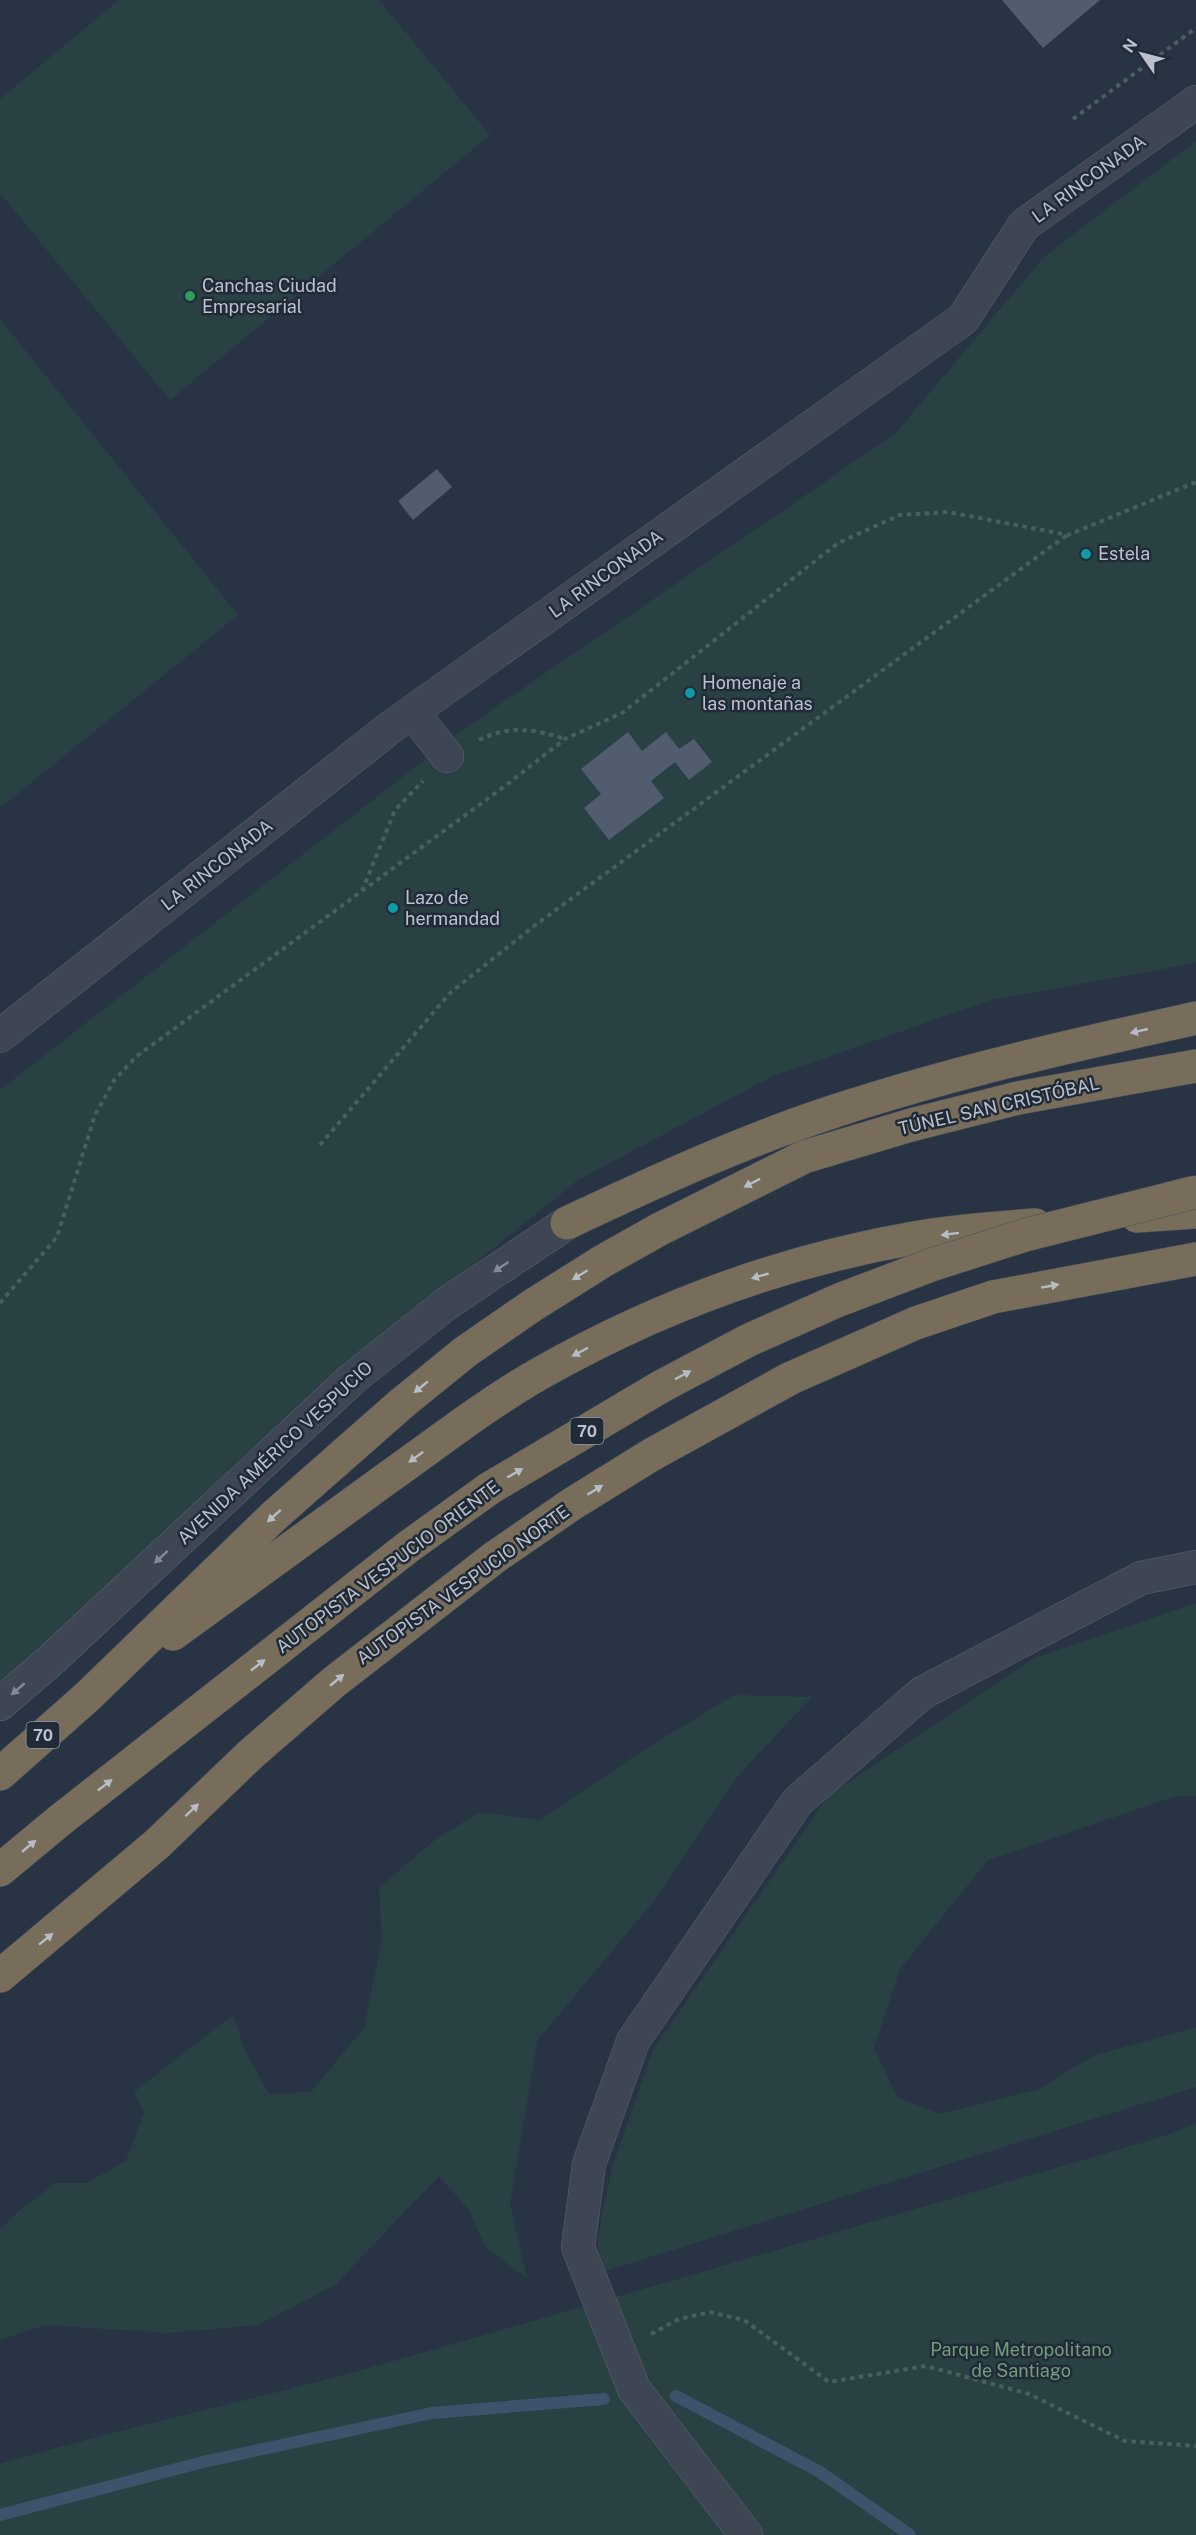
<svg xmlns="http://www.w3.org/2000/svg" width="1196" height="2535" viewBox="0 0 1196 2535" font-family="'Public Sans',sans-serif">
<style>
.green{fill:#2a4144}
.lines{fill:none;stroke-linecap:round;stroke-linejoin:round}
.stream{stroke:#3f526b;stroke-width:12}
.building{fill:#515d6e}
.minor-casing{stroke:#5b6470;stroke-width:34}
.highway-casing{stroke:#47515d;stroke-width:34}
.path{stroke:#495e60;stroke-width:4;stroke-dasharray:4.5 4.5;stroke-linecap:butt}
.minor{stroke:#3d4652;stroke-width:33}
.highway{stroke:#786c5a;stroke-width:33}
.highway-bridge-casing{stroke:#47515d;stroke-width:34;stroke-linecap:butt}
.highway-bridge{stroke:#786c5a;stroke-width:33}
.oneway{fill:#b7bdc6}
.oneway2{fill:#828a95}
.leisure-dot{fill:#2e9e5b;stroke:#212b38;stroke-width:2}
.culture-dot{fill:#0f9aa8;stroke:#212b38;stroke-width:2}
.labels{text-anchor:middle;stroke-width:5;stroke-linejoin:round;paint-order:stroke}
.shield{fill:#212b38;stroke:#8c94a0;stroke-width:1.5}
.shield-label{font-size:16px;font-weight:bold;fill:#bac1cc}
.street-label{font-size:18px;fill:#bac1cc;stroke:#212b38}
.poi-label{font-size:18px;fill:#bac1cc;stroke:#212b38;text-anchor:start}
.park-label{font-size:18px;fill:#729c7b;stroke:#212b38}
</style>
<rect width="100%" height="100%" fill="#283443"/>
<path class="green" d="M119,0H379L490,135L170,400L0,193V99Z
M1196,141V963L991,1000L773,1076L578,1180L393,1329L86,1609L0,1681V1090L468,726L895,434L1044,257Z
M0,319L238,615L0,808Z
M1196,1603V1796H1176L988,1860L900,1969L874,2048L898,2098L941,2114L1039,2089L1093,2056L1196,2027V2087L605,2271L597,2241L612,2168L653,2050L828,1796L1032,1659Z
M734,1695L812,1697L736,1778L658,1896L537,2041L510,2204L527,2278L486,2248L469,2210L439,2176L335,2285L258,2325L168,2333L44,2325L0,2340V2230L19,2211L56,2183H87L126,2161L144,2112L134,2092L233,2015L244,2048L269,2094L311,2092L364,2028L382,1940L379,1888L431,1843L479,1812L540,1820L636,1755Z
M1196,2124V2535H0V2464C120,2428 242,2403 362,2370C627,2295 890,2216 1155,2139Z"/>
<g class="lines">
<path class="stream" d="M676,2396L820,2472L910,2535
M0,2515L207,2461L432,2413L604,2399"/>
</g>
<path class="building" d="M1002,0H1100L1043,48Z
M437,469L452,487L413,520L398,501Z
M628,732L642,751L666,732L679,749L694,739L712,762L689,780L675,762L651,781L664,798L609,840L584,808L601,794L581,769Z"/>
<g class="lines">
<g class="minor-casing">
<path id="minor" d="M412,712L447,756
M0,1036L391,727L963,319L1024,225L1196,102
M0,1704L50,1661L352,1379L446,1304L567,1223
M746,2535L634,2389L578,2247L589,2164L633,2041L797,1802L922,1693L1141,1578L1196,1567"/>
</g>
<g class="highway-casing">
<path id="highway" d="M1137,1216L1196,1212
M567,1223C654,1182 743,1141 835,1111C954,1072 1074,1045 1196,1018
M173,1634C244,1583 315,1531 386,1479C437,1443 485,1405 539,1374C655,1308 782,1261 914,1238C953,1231 995,1228 1035,1225
M0,1774L87,1697L275,1515L401,1404L465,1352L533,1305L603,1261L660,1229L804,1157L911,1125L1018,1098L1196,1066
M0,1870L59,1821
M0,1976L157,1844L251,1754L334,1682L495,1557L572,1504L651,1455L791,1378L916,1323L993,1297L1196,1259"/>
</g>
<path class="path" d="M1073,119L1196,28
M479,740C509,725 535,729 565,739
M362,891L395,810L423,781
M320,1145L450,993L534,926L1067,535
M0,1303L57,1237L95,1115L115,1079L137,1056L501,789L565,739L622,713L838,543L900,515L948,512L1068,535L1196,482
M651,2334L679,2319L710,2312L744,2320L829,2382L926,2366L1029,2394L1125,2441L1196,2446"/>
<use href="#minor" class="minor"/>
<use href="#highway" class="highway"/>
<g class="highway-bridge-casing">
<path id="highway-bridge" d="M59,1821L408,1547L490,1488L662,1386L749,1340L839,1300L931,1265L1025,1235L1196,1192"/>
</g>
<use href="#highway-bridge" class="highway-bridge"/>
</g>
<defs><path id="oneway-solid" d="M-6-.8H1V-3.2L6.5 0L1 3.2V.8H-6Z" transform="scale(1.5)"/></defs>
<g class="oneway">
<use href="#oneway-solid" transform="translate(1139 1031) rotate(167)"/>
<use href="#oneway-solid" transform="translate(752 1183) rotate(153)"/>
<use href="#oneway-solid" transform="translate(950 1234) rotate(173)"/>
<use href="#oneway-solid" transform="translate(580 1275) rotate(148)"/>
<use href="#oneway-solid" transform="translate(760 1276) rotate(164)"/>
<use href="#oneway-solid" transform="translate(1050 1286) rotate(-10)"/>
<use href="#oneway-solid" transform="translate(580 1352) rotate(152)"/>
<use href="#oneway-solid" transform="translate(683 1375) rotate(-28)"/>
<use href="#oneway-solid" transform="translate(421 1387) rotate(141)"/>
<use href="#oneway-solid" transform="translate(416 1457) rotate(144)"/>
<use href="#oneway-solid" transform="translate(515 1473) rotate(-30)"/>
<use href="#oneway-solid" transform="translate(595 1490) rotate(-32)"/>
<use href="#oneway-solid" transform="translate(274 1516) rotate(138)"/>
<use href="#oneway-solid" transform="translate(258 1665) rotate(-38)"/>
<use href="#oneway-solid" transform="translate(337 1680) rotate(-40)"/>
<use href="#oneway-solid" transform="translate(105 1785) rotate(-38)"/>
<use href="#oneway-solid" transform="translate(192 1810) rotate(-43)"/>
<use href="#oneway-solid" transform="translate(29 1846) rotate(-40)"/>
<use href="#oneway-solid" transform="translate(46 1939) rotate(-39)"/>
</g>
<g class="oneway2">
<use href="#oneway-solid" transform="translate(501 1267) rotate(146)"/>
<use href="#oneway-solid" transform="translate(161 1557) rotate(137)"/>
<use href="#oneway-solid" transform="translate(18 1689) rotate(139)"/>
</g>
<circle class="leisure-dot" cx="190" cy="296" r="6"/>
<g class="culture-dot">
<circle cx="1086" cy="554" r="6"/>
<circle cx="690" cy="693" r="6"/>
<circle cx="393" cy="908" r="6"/>
</g>
<g class="labels">
<g class="shield">
<rect x="570.5" y="1418" width="33" height="26" rx="4.5"/>
<rect x="26.5" y="1722" width="33" height="26" rx="4.5"/>
</g>
<g class="shield-label">
<text x="587" y="1437">70</text>
<text x="43" y="1741">70</text>
</g>
<g class="street-label">
<text transform="translate(1089 179) rotate(-36)" y="6">LA RINCONADA</text>
<text transform="translate(606 574) rotate(-36)" y="6">LA RINCONADA</text>
<text transform="translate(217 865) rotate(-38)" y="6">LA RINCONADA</text>
<text transform="translate(999 1106) rotate(-13)" y="6">TÚNEL SAN CRISTÓBAL</text>
<text transform="translate(275 1453) rotate(-43)" y="6">AVENIDA AMÉRICO VESPUCIO</text>
<text transform="translate(388 1567) rotate(-37)" y="6">AUTOPISTA VESPUCIO ORIENTE</text>
<text transform="translate(463 1585) rotate(-36)" y="6">AUTOPISTA VESPUCIO NORTE</text>
</g>
<g class="poi-label">
<text x="202" y="292">Canchas Ciudad<tspan x="202" dy="21">Empresarial</tspan></text>
<text x="1098" y="560">Estela</text>
<text x="702" y="689">Homenaje a<tspan x="702" dy="21">las montañas</tspan></text>
<text x="405" y="904">Lazo de<tspan x="405" dy="21">hermandad</tspan></text>
</g>
<g class="park-label">
<text x="1021" y="2356">Parque Metropolitano<tspan x="1021" dy="21">de Santiago</tspan></text>
</g>
</g>
<g transform="translate(1142 54) rotate(305)" stroke="#212b38" stroke-width="4.5" paint-order="stroke">
<path d="M0-4.5L10 22L0 15L-10 22Z" fill="#bac1cc"/>
<text y="-9" font-size="16" font-weight="bold" text-anchor="middle" fill="#bac1cc">N</text>
</g>
</svg>
